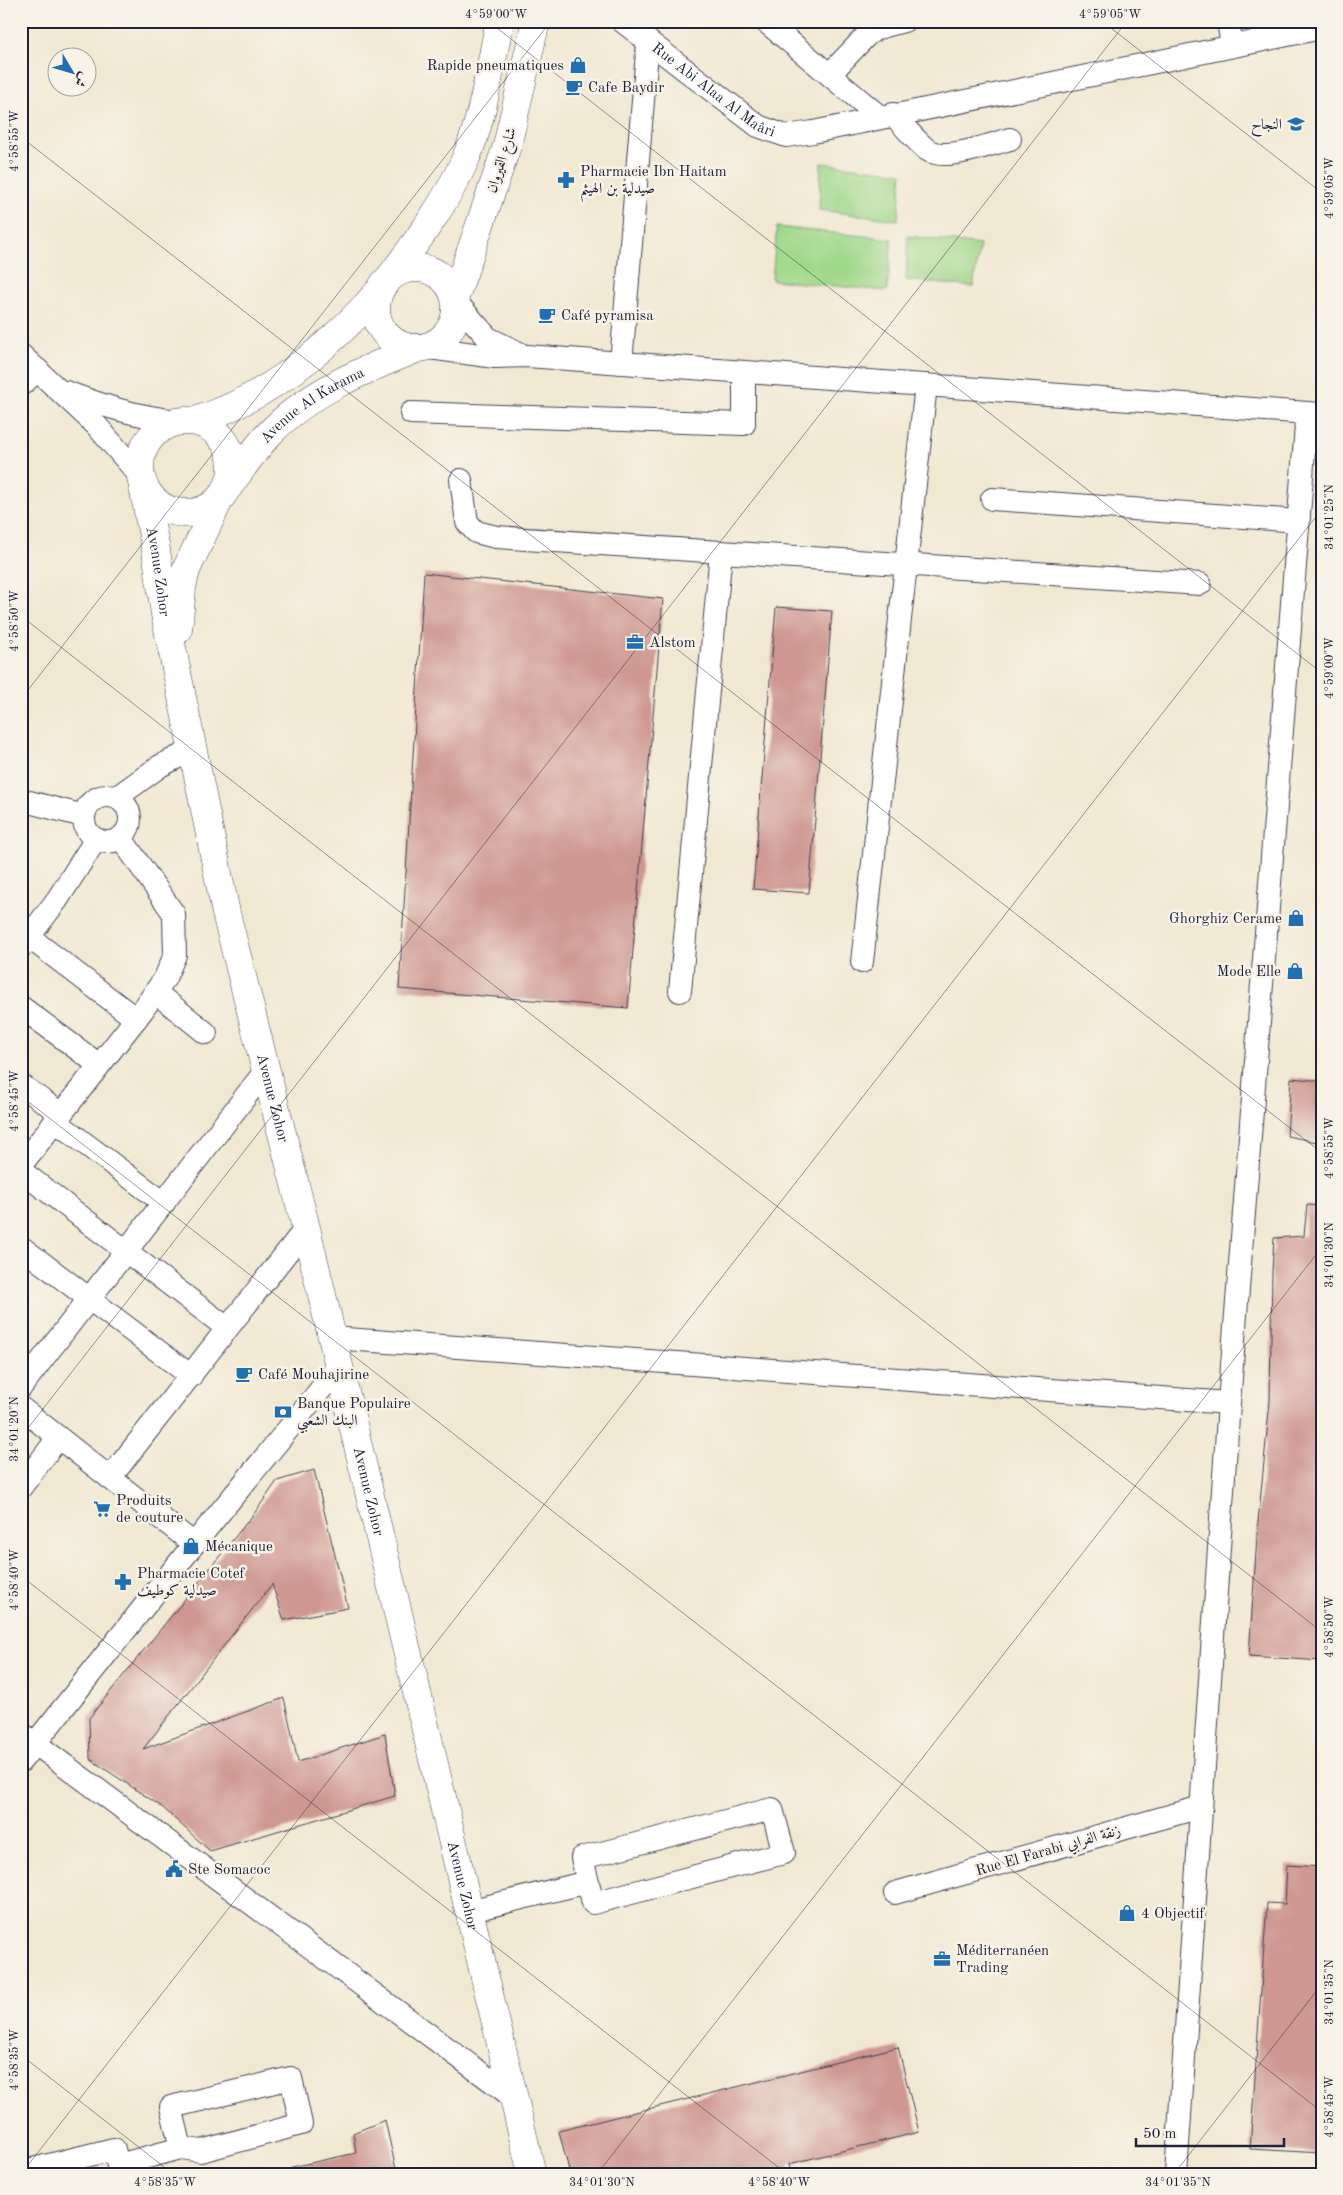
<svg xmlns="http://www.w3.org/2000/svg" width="1343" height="2195" viewBox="0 0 1343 2195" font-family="'Old Standard TT',Amiri,serif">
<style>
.green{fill:#a0d88a;stroke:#617d62}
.building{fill:#ce9790}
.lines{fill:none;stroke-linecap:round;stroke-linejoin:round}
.minor-casing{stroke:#414052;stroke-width:24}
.major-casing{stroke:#414052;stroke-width:29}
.minor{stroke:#fff;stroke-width:22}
.major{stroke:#fff;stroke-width:28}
.ticks{fill:none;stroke:#22223b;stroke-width:1;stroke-opacity:0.45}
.labels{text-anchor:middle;stroke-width:5;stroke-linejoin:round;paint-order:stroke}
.poi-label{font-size:15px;fill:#22223b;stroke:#f7f3e8;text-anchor:start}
.street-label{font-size:15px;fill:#22223b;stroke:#f7f3e8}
.neatline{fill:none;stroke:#22223b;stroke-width:2}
.ticks-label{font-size:12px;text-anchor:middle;fill:#22223b}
</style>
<rect width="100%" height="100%" fill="#f7f3e8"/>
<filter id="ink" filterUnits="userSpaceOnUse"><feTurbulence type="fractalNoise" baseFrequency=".02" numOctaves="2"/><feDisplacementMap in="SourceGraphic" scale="10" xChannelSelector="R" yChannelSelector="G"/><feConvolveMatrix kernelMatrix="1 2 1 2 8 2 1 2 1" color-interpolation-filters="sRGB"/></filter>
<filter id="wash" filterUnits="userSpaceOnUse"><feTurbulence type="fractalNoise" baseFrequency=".0096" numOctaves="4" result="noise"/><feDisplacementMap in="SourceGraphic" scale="20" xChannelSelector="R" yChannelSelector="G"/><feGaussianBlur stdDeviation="1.12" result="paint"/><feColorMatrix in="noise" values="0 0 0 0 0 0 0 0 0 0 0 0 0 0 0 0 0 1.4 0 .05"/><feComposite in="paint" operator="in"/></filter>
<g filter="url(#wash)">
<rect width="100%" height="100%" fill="#f1e8d1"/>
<path class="green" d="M821,163L902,173L898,220L819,210Z
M777,227L892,239L887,291L772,280Z
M908,236L980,245L973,287L906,280Z"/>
<g id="blocks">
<path class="building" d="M424,573L663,599L628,1008L399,989Z
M776,607L832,611L809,893L753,889Z
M1291,1078L1322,1081V1143L1287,1136Z
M1307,1205L1322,1206V1661L1249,1656L1258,1522L1270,1401L1272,1272L1274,1238L1304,1236Z
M314,1470L348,1608L284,1620L272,1584L143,1749L284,1698L298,1762L385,1734L395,1796L210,1851L162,1807L90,1759L89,1718L256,1511L277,1481Z
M1287,1865L1322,1867V2153L1250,2149L1267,1903L1285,1904Z
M898,2047L919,2132L789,2164L791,2174H570L559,2131Z
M385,2120L397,2174H293L292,2167L356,2153L353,2133Z"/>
</g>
</g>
<g filter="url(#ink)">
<use href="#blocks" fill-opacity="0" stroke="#414052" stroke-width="1"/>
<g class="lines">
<g class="minor-casing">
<g id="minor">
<path id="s1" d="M622,21L758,126L786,136L813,132L1322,28"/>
<path d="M765,21L880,117"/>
<path d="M1228,21L1232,46"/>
<path d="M830,74L866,36L875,29L904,21"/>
<path d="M893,114C903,125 914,139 926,149C944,163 990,144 1010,139"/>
<path d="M456,302L488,338L519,353"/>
<path d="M422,347L495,357L527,356L1321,414"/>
<path d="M21,355L96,425L141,477"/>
<path d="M621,363L648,41"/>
<path d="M21,385L38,370"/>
<path d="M66,392C106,407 135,416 178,421"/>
<path d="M411,413L744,424V372"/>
<path d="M461,480L467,522L476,532L496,537L1200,584"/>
<path d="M992,499L1299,521"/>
<circle cx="107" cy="819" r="23"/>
<path d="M117,797L160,766L192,750"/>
<path d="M21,800L84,816"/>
<path d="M21,931L136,1019"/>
<path d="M21,947L57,900L96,839"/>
<path d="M862,962L926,385"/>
<path d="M680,991L721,552"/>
<path d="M155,992L206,1033"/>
<path d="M21,1007L99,1065"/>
<path d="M21,1085L61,1114"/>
<path d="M55,1121L164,1203"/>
<path d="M21,1165L142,1011L165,978L175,955L174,914L121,838"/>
<path d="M21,1171L227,1328"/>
<path d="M21,1247L191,1376"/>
<path d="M332,1338L1229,1403"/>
<path d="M21,1387L266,1070"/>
<path d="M21,1408L194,1544"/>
<path d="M110,1478L306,1228"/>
<path d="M21,1487L58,1438"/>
<path d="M21,1733L513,2097"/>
<path d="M21,1761L194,1544L339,1367"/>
<path d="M772,1809L784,1853L593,1903L582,1858Z"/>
<path d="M895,1893L1201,1807"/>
<path d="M469,1911L588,1882"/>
<path d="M118,2165L181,2148L171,2107L291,2078L301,2124L201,2151L181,2148"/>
<path d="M21,2172L114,2149L120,2174"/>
<path d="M1176,2174L1229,1403L1307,413"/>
</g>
</g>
<g class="major-casing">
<g id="major">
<circle cx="416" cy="308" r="40"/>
<path d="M391,276C419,239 447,201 466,158C484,115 490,66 500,21"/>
<path d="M455,297L507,146L536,21"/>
<circle cx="186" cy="467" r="46"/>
<path d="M195,421C268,398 330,347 380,290"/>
<path id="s2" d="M142,482L156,550L165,614L226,913L306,1228L532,2174"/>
<path id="s3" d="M229,486C242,468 254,450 269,434C308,392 366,369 418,348"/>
<path d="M178,630L182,588L186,570L220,498"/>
</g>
</g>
<use href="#minor" class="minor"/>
<use href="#major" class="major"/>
</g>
</g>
<path class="ticks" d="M488,21L1322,673M1102,21L1322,193M21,137L1322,1153M21,616L1322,1632M21,699L551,21M21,1096L1322,2112M21,1437L1127,21M21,1576L787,2174M21,2055L173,2174M21,2174L1322,509M597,2174L1322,1247M1174,2174L1322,1984"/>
<defs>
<g id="shop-bare" transform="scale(1.35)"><path d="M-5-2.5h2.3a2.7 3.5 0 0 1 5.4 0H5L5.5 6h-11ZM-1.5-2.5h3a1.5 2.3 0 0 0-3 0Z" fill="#1f6fb2" stroke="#f7f3e8" stroke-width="2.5" paint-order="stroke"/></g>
<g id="cafe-bare" transform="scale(1.35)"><path d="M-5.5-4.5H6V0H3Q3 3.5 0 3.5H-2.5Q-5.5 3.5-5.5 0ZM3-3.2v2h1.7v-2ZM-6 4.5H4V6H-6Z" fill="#1f6fb2" stroke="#f7f3e8" stroke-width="2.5" paint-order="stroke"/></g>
<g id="school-bare" transform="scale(1.35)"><path d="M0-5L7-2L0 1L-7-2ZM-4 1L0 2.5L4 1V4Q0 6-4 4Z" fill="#1f6fb2" stroke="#f7f3e8" stroke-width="2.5" paint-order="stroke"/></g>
<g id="pharmacy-bare" transform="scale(1.35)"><path d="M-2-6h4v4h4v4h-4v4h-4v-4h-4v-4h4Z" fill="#1f6fb2" stroke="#f7f3e8" stroke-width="2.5" paint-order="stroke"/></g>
<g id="office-bare" transform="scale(1.35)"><path d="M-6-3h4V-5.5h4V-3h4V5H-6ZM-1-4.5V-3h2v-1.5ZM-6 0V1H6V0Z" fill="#1f6fb2" stroke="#f7f3e8" stroke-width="2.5" paint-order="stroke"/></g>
<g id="bank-bare" transform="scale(1.35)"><path d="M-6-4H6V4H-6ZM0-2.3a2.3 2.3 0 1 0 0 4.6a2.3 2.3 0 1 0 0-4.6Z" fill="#1f6fb2" stroke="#f7f3e8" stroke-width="2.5" paint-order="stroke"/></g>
<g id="supermarket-bare" transform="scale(1.35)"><path d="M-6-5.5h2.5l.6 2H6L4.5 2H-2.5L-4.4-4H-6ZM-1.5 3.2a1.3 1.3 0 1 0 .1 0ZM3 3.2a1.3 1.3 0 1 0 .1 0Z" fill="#1f6fb2" stroke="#f7f3e8" stroke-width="2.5" paint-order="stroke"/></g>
<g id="civic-bare" transform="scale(1.35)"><path d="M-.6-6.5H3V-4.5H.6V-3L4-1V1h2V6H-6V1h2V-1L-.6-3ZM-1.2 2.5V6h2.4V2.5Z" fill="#1f6fb2" stroke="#f7f3e8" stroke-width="2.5" paint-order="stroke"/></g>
</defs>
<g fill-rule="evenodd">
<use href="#shop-bare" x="578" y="65"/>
<use href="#cafe-bare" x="574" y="87"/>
<use href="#school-bare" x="1296" y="124"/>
<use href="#pharmacy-bare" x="566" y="180"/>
<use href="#cafe-bare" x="547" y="315"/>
<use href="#office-bare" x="635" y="642"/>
<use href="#shop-bare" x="1296" y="918"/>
<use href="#shop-bare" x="1295" y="971"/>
<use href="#cafe-bare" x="244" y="1374"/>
<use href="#bank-bare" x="283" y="1412"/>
<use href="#supermarket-bare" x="102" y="1509"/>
<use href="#shop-bare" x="191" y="1546"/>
<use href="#pharmacy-bare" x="123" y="1582"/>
<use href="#civic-bare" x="174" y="1869"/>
<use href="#shop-bare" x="1127" y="1913"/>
<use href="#office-bare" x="942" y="1959"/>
</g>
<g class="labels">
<g class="poi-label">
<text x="564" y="70" text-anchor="end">Rapide pneumatiques</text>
<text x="588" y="92">Cafe Baydir</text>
<text x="1282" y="129" text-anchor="end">النجاح</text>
<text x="580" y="176">Pharmacie Ibn Haitam<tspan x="580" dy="17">صيدلية بن الهيثم</tspan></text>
<text x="561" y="320">Café pyramisa</text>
<text x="649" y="647">Alstom</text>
<text x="1282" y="923" text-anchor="end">Ghorghiz Cerame</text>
<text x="1281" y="976" text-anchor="end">Mode Elle</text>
<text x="258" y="1379">Café Mouhajirine</text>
<text x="297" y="1408">Banque Populaire<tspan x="297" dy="17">البنك الشعبي</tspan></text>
<text x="116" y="1505">Produits<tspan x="116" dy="17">de couture</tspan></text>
<text x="205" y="1551">Mécanique</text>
<text x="137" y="1578">Pharmacie Cotef<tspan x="137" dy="17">صيدلية كوطيف</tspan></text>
<text x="188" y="1874">Ste Somacoc</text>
<text x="1141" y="1918">4 Objectif</text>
<text x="956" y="1955">Méditerranéen<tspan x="956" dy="17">Trading</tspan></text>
</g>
<g class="street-label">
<text dy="5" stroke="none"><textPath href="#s1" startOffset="115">Rue Abi Alaa Al Maâri</textPath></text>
<text transform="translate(501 160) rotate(-72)" y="5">شارع القيروان</text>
<text dy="5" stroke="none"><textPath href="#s3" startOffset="118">Avenue Al Karama</textPath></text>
<text dy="5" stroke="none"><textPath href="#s2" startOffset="91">Avenue Zohor</textPath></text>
<text dy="5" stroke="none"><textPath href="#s2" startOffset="630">Avenue Zohor</textPath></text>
<text dy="5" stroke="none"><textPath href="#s2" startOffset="1035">Avenue Zohor</textPath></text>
<text transform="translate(1048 1850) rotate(-16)" y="5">Rue El Farabi زنقة الفرابي</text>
<text dy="5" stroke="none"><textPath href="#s2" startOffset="1440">Avenue Zohor</textPath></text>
</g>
</g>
<rect width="1343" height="2195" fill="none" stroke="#f7f3e8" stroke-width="55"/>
<g transform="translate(72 72) rotate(128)"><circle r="24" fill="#f7f3e8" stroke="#a29fa3"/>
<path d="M0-4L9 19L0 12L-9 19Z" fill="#1f6fb2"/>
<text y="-8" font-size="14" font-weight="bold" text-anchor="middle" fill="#22223b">ش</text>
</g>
<path d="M1136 2138v8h148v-8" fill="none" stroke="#22223b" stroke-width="2.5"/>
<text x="1143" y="2138" font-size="15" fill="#22223b" stroke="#f7f3e8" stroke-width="4" paint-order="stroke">50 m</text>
<rect x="28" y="28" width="1288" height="2140" class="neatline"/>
<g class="ticks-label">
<text x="496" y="18">4°59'00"W</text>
<text x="1110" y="18">4°59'05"W</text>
<text transform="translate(14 141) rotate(-90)" y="4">4°58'55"W</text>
<text transform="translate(1329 188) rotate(-90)" y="4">4°59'05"W</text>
<text transform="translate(1329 517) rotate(-90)" y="4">34°01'25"N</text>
<text transform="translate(14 621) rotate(-90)" y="4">4°58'50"W</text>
<text transform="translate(1329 668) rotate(-90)" y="4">4°59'00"W</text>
<text transform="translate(14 1101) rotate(-90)" y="4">4°58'45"W</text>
<text transform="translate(1329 1148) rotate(-90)" y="4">4°58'55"W</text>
<text transform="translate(1329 1255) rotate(-90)" y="4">34°01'30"N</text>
<text transform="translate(14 1429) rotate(-90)" y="4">34°01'20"N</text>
<text transform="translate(14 1580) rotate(-90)" y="4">4°58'40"W</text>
<text transform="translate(1329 1627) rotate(-90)" y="4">4°58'50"W</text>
<text transform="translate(1329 1992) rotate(-90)" y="4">34°01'35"N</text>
<text transform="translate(14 2060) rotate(-90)" y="4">4°58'35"W</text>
<text transform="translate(1329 2107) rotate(-90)" y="4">4°58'45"W</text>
<text x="165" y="2186">4°58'35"W</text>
<text x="602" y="2186">34°01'30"N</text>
<text x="779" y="2186">4°58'40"W</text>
<text x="1178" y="2186">34°01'35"N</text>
</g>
</svg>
